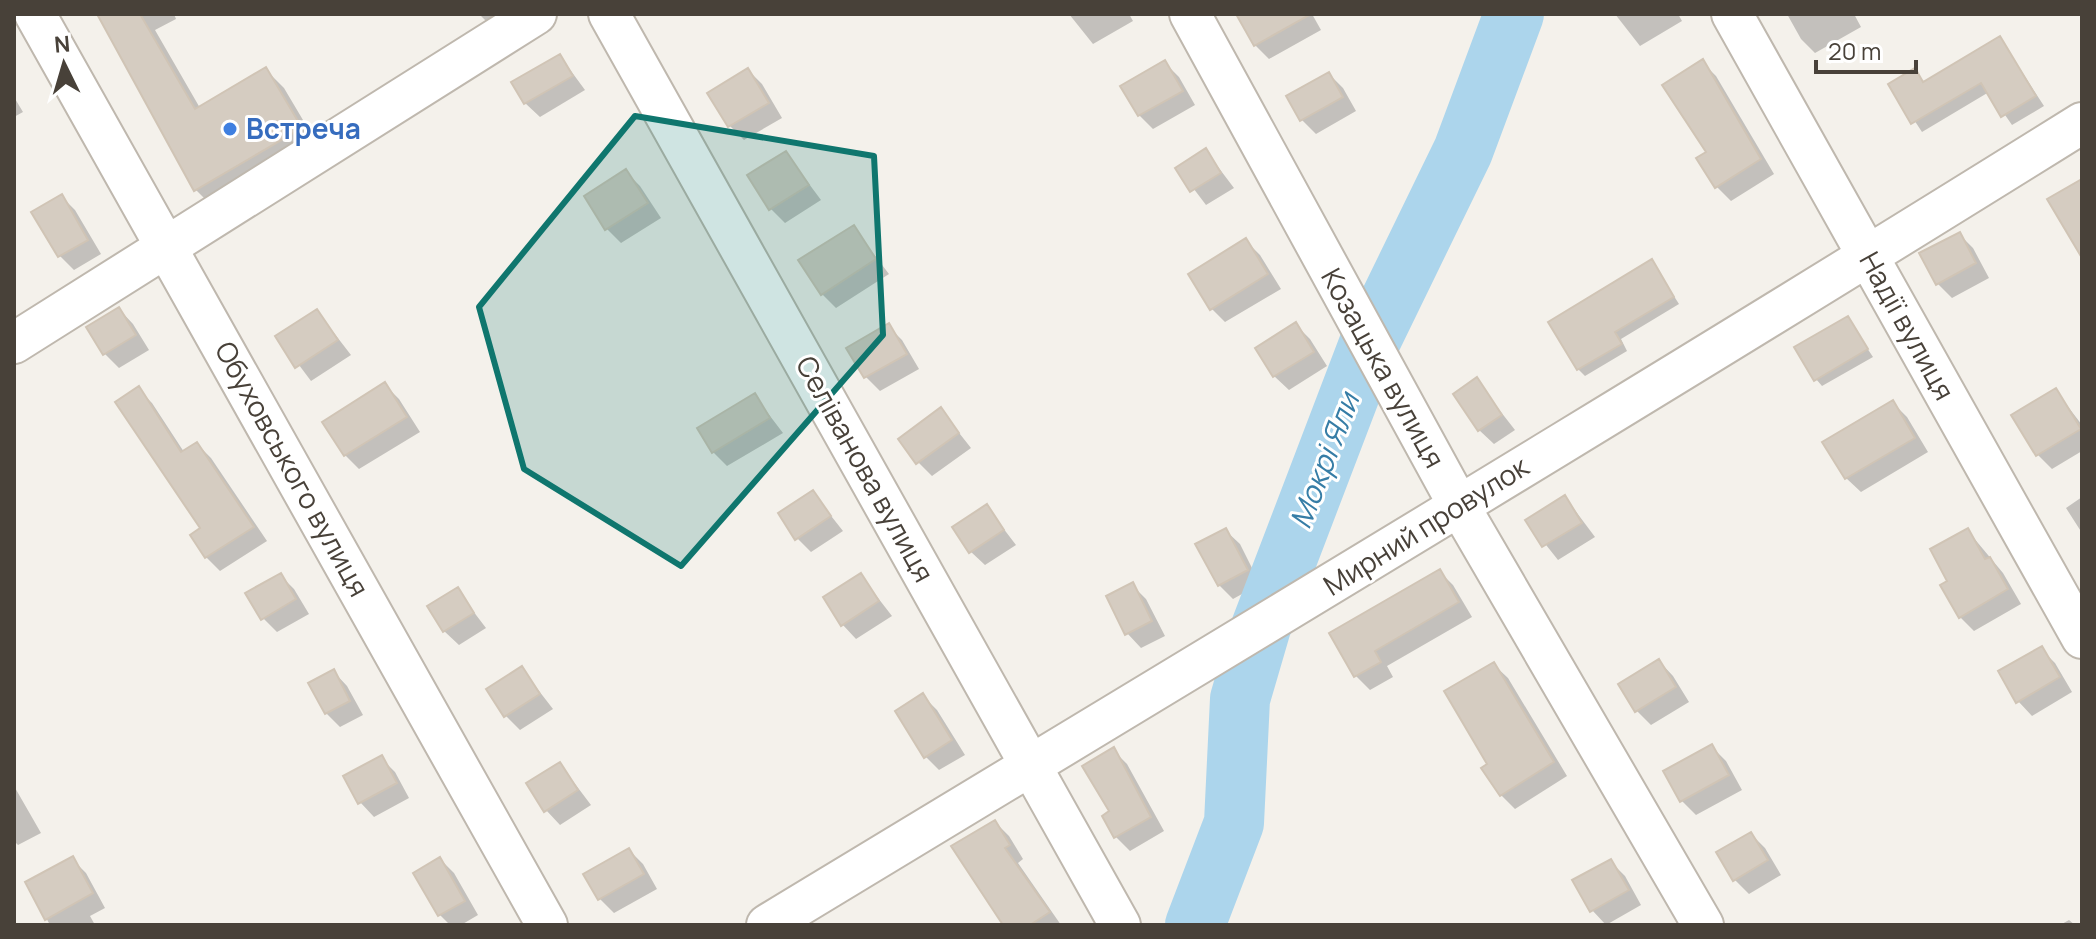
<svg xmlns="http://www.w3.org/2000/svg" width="2096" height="939" viewBox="0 0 2096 939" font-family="Manrope,sans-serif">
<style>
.shadow{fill:#0003}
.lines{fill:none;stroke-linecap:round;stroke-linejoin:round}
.river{stroke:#acd5ec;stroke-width:60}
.building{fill:#d5ccc1;stroke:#d0c4b5;stroke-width:2}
.street-casing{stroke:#bfb8ae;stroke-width:44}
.street{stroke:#fff;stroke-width:40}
.marked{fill:#0f766e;fill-opacity:0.2;stroke:#0f766e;stroke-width:6;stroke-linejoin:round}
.shop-dot{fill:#3f7fe0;stroke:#fff;stroke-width:3}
.labels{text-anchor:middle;stroke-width:6;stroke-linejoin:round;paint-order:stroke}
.shop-label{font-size:28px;font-weight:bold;fill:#366cbe;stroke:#fff;text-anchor:start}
.street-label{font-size:28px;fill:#484139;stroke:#fff}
.water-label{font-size:30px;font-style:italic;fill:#367da6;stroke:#fff}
</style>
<rect width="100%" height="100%" fill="#f4f1eb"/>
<path class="shadow" d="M99,14H174L176,19L155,30L200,108L266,70L284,88L319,147L214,208L196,190Z
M479,14H522L495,30Z
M1069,14H1129L1133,21L1093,44Z
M1238,14H1312L1321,30L1269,59L1255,45Z
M1615,14H1678L1682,21L1640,46Z
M1787,14H1854L1861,27L1815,53L1801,39Z
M2000,38L2044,106L2012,125L1989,92L1922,132L1891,85L1914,71L1925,83Z
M560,56L585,90L540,117L525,103Z
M1702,62L1716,76L1774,174L1731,201L1717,187L1709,153Z
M1165,63L1179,77L1195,105L1153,129L1139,115Z
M748,70L762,84L782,118L744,140L730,126L710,93Z
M1329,74L1343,88L1356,111L1316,134L1302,120L1289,97Z
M14,97L23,112L14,117Z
M1206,151L1234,188L1206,205L1178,168Z
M786,153L821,200L785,223L771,209Z
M626,172L640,186L661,218L621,243L607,229Z
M61,196L75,210L101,254L74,270L60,256Z
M853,227L889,274L836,308L822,294Z
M1959,234L1973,248L1989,278L1952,298L1938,284Z
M1246,241L1260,255L1281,289L1225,322L1211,308Z
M1652,262L1679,304L1621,339L1627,351L1585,376L1578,369Z
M119,309L133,324L149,350L119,368L105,354Z
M317,311L351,355L311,381L278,337Z
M1847,318L1873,357L1822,386L1816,379Z
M1296,325L1310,339L1327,366L1289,390L1274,376Z
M888,326L902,340L919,369L880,391L866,377Z
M1476,380L1515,430L1494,444L1479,430Z
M385,385L399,399L420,432L359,469L345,455Z
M138,389L152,403L184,452L197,444L211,458L267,541L220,571L206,557L203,528Z
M2056,391L2082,425V451L2052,469L2038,455L2014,416Z
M754,395L783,433L727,466L713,452Z
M1893,403L1907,417L1928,452L1861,492L1846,478Z
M941,410L971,448L932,476L918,462Z
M813,493L843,531L811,552L797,538Z
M1565,497L1595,537L1558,560L1527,521Z
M2082,497V533L2066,508Z
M987,507L1016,545L985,565L970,551Z
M1225,530L1240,544L1260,584L1233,599L1219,585Z
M1968,531L2003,573L2021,604L1974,631L1960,617L1950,581Z
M1439,571L1453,585L1472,617L1387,666L1393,677L1370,690L1356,676L1332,633Z
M280,575L294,589L309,614L277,632L263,618Z
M861,576L892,616L856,639L842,624Z
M1132,585L1146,599L1165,636L1141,648L1127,633Z
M457,590L486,628L459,645L444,631Z
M2041,649L2055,663L2072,692L2032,716L2018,701Z
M1659,661L1673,676L1689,702L1651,725L1637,711L1621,685Z
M1493,664L1508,678L1567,776L1515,809L1501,795Z
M522,669L553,709L520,730L506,716Z
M333,671L347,686L363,715L340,727L326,713Z
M923,696L937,710L965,755L939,770L925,756Z
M1712,747L1726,761L1742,790L1696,815L1682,801Z
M1113,750L1127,764L1164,831L1130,851L1116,837L1112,812Z
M381,758L395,772L409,798L374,817L360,802Z
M560,764L591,805L560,825L546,810Z
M14,786L41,833L18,845L14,841Z
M995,822L1009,836L1023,859L1018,863L1061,925H1005Z
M1751,834L1765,848L1781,875L1749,894L1734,879Z
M629,850L643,864L657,889L614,913L600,899L586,875Z
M72,859L86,873L105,908L90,916L95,925H50L27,883Z
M440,859L454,873L478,915L461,925H450L440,915Z
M1611,862L1625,876L1641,905L1606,925L1592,910Z
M2069,920L2075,925H2060Z"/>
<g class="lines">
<path class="river" d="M1195,925L1234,823L1240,699L1261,627L1369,344L1463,151L1514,14"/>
</g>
<path class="building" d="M97,14H140L195,109L266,67L302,128L194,191Z
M1236,14H1311L1254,46Z
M2000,36L2036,96L2001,117L1981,83L1911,124L1888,84L1915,68L1923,82Z
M560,54L573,76L524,104L511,82Z
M1703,59L1761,159L1715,188L1696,158L1706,152L1662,85Z
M1165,60L1183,91L1138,116L1120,86Z
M748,68L769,103L728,127L707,93Z
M1329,72L1343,97L1300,121L1286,96Z
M1206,148L1221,173L1190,192L1175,168Z
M786,151L809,185L769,210L747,175Z
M626,169L648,203L605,230L584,196Z
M2082,179V258L2047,199Z
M62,194L88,240L58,257L31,212Z
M854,225L876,259L821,295L798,260Z
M1960,232L1976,263L1936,285L1919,253Z
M1246,238L1268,274L1210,310L1188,274Z
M1652,259L1674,297L1615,332L1622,344L1577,370L1548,322Z
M119,307L136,335L103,355L86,327Z
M317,309L338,340L295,368L275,336Z
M1848,316L1868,349L1814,381L1794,347Z
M1296,322L1314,352L1273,377L1255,348Z
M889,323L907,354L864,378L846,348Z
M1477,377L1502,415L1478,431L1453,394Z
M385,382L407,417L344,456L322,422Z
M139,386L181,452L197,442L254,527L205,558L190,535L200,528L115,402Z
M2056,388L2081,429L2036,456L2011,415Z
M755,393L770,418L712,453L697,428Z
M1893,400L1915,438L1845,479L1822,442Z
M941,407L959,433L916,464L898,439Z
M813,490L831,516L795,540L778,513Z
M1565,495L1582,523L1542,547L1525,520Z
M987,504L1004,530L969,553L952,527Z
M1226,528L1248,570L1218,586L1195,544Z
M1968,528L1985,559L1990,557L2008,589L1959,618L1940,585L1947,581L1930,549Z
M1440,569L1459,602L1375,651L1381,662L1354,677L1329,633Z
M281,573L296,599L261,620L245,593Z
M861,573L879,601L841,626L823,597Z
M1133,582L1152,621L1125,635L1106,596Z
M458,587L474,613L443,632L427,606Z
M2042,646L2060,677L2016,703L1998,671Z
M1659,659L1676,687L1635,712L1618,684Z
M1494,662L1554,762L1500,796L1481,768L1487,764L1444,691Z
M522,666L540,694L504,717L486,689Z
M334,669L350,701L325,714L308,683Z
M923,693L952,740L924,758L895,711Z
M1712,744L1729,775L1680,802L1663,771Z
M1114,747L1151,817L1114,838L1102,816L1109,811L1082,766Z
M382,755L397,783L358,804L343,776Z
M560,762L578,790L544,812L526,783Z
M995,820L1010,845L1005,848L1050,912L1030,925H1003L951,846Z
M1751,832L1768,860L1733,881L1716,852Z
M629,848L644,874L598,900L583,874Z
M73,856L93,893L45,920L25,882Z
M440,857L465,901L438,916L413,873Z
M1611,859L1629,890L1590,912L1572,880Z"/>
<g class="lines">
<g class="street-casing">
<path id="street" d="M35,14L547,925
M609,14L1120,925
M1190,14L1458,504L1703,925
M1732,14L2082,638
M14,343L536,14
M767,925C1206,659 1646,395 2082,123"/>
</g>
<use href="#street" class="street"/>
</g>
<path class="marked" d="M635,116L874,156L883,335L681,566L524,469L479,307Z"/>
<circle class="shop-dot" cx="230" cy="129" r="8"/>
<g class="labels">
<g class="shop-label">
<text x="246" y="139">Встреча</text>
</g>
<g class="street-label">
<text transform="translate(1907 326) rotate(61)" y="10">Надії вулиця</text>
<text transform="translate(1383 368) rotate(61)" y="10">Козацька вулиця</text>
<text transform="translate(292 469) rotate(61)" y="10">Обуховського вулиця</text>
<text transform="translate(865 469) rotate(61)" y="10">Селіванова вулиця</text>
<text transform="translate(1426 526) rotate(-32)" y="10">Мирний провулок</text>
</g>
<g class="water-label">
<text transform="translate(1325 461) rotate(-69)" y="10">Мокрі Яли</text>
</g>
</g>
<rect width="2096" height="939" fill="none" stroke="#484139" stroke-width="32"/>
<g transform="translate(64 64) rotate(355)" stroke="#ffffff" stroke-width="6" paint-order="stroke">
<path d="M0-6L14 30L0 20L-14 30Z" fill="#484139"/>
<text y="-12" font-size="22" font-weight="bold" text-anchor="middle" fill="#484139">N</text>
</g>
<path d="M1816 60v12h100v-12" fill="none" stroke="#484139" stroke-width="4"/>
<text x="1828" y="60" font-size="24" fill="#484139" stroke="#ffffff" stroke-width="6" paint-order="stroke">20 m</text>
</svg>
